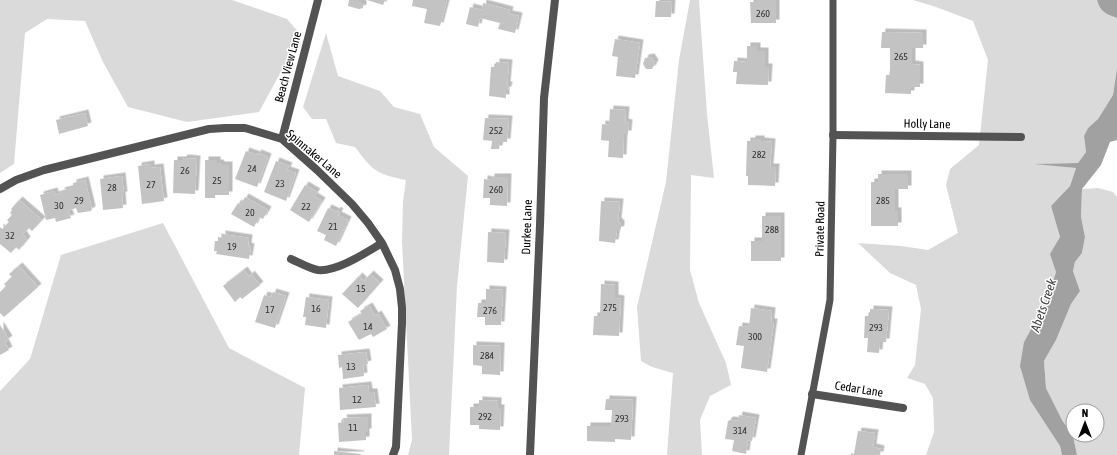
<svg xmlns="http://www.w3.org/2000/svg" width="1117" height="455" viewBox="0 0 1117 455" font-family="'Asap Condensed',sans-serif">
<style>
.green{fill:#dadada;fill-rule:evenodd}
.water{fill:#a1a1a1}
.building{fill:#c3c3c3;filter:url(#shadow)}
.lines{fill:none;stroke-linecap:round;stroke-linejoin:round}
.lane{stroke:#535353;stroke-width:7}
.street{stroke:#535353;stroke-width:8}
.labels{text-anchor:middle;stroke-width:3;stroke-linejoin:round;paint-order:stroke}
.number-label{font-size:10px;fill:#313131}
.street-label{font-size:12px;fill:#000;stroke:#fff}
.water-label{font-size:13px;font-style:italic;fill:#424242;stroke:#fff}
</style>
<defs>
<filter id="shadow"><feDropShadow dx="3.5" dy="-3.5" stdDeviation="0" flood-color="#0004"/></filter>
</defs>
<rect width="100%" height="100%" fill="#fff"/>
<path class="green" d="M0,0H232L287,19L301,35L259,112L187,122L128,107L103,62L85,21L47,19L25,33L14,164L0,173Z
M690,0H699L707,114L714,178L691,175L690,270L699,303L726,363L731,385L710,396L700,420L702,455H667L673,373L652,367L641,361L637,307L666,182L679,60Z
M913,0H1097C1100,12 1106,14 1117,18V68L1113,95L1098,119L1088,128L1084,136L1086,152L1078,163L1039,164L1076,168L1070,186L1051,206L1060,237L1051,254L1056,272L1048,298L1024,342L1053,434L1060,446L1062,455H926L934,432L933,398L925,384L907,378L915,365L921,309L916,285L890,273L858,243L901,246L928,250L958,233L946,185L950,169L979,145L988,60L973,21L936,7Z
M326,33L338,76L380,91L394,107L420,114L434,147L468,176L457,286L449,455H408L412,440L402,242L403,201L406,180C376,174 373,171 355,147L336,143L326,119H312L303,107Z
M1098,188L1113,192L1117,197V455H1077L1073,436L1062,420L1046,388L1044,361L1056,340L1071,304L1080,291L1073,271L1075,262L1082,253L1085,237L1081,217L1082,189ZM1073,411H1097V435H1073Z
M163,223L229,348L305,388L299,455H0V391L30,359L61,255Z"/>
<path class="water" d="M1097,0H1117V18C1106,14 1100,12 1097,0Z
M1117,68V140L1110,142L1101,165L1082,189L1081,217L1085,237L1082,253L1075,262L1073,271L1080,291L1071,304L1056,340L1044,361L1046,388L1062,420L1073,436L1077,455H1062L1060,446L1030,400L1020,366L1024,342L1048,298L1056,272L1050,254L1060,237L1051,206L1070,186L1076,168L1034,164L1078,163L1086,152L1084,136L1088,128L1098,119L1113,95Z"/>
<path class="building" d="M349,0H359V2L363,4V8L359,9L348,6Z
M367,0H385L383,5Z
M413,0H447L440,26L424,23L427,9L412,6Z
M756,0H776V23H751L750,2H756Z
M656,1L672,2L671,17H655Z
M483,3L510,10L509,14L519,16L515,33L498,29L500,23L480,18L478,27L466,24L470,7L482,10Z
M882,32L923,33V48H912V64L920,65V87H911V94L885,93L886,75H890V48H881Z
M615,39L640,43L635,78L616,76L618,57L612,56Z
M747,46H757V51H765V67H769L768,85L736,84L737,72H733L734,61L747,62Z
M651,57L655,63L652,69H646L643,64L645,58Z
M496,62L509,63L507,85H509L508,90H506V98L489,96L491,67H496Z
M610,109L626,110L625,122L629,123L628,134H624L623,158L608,157L609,141L601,140L602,124L609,125Z
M85,113L88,126L59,134L56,120Z
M485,118L509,119L507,142H500L499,149H491L492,141L483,140Z
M752,139H761V141L772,142L770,167H776L775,186L748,185V176H746L747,141H752Z
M246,151L257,155L258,153L268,157L257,187L235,179Z
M184,158L197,159L195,194L173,193L174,160H183Z
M205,160H217V163H220L221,165H229V195H215V198H205Z
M276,161L289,166L287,170L296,173L286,201L264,192Z
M151,164V168L160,167L164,201L142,204L138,166Z
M878,174H908V189H895V211H898V226H871V182H878Z
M122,176L124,195H122L123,208L103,210L100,179Z
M491,177H508L507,206L490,205V198H483L484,179L491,180Z
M85,180L92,209L91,211L78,213L76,208L68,211L71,218L56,222L55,218L46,220L40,195L54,191L55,195L62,193L61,191L73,188V183Z
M305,185L317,192L314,196L322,201L309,222L290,210Z
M245,197L268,210L263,219L259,217L254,227L231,214L238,203L241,205Z
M19,200L42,220L32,231L29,228L23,234L27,240L19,250L16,247L11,253L0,244V227L2,229L9,222L7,220L12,215L10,213L12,210L11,209Z
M601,201L620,202L618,221L621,224V228L620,230H617L615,243L599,241Z
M328,208L337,212V210L340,212L338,215L348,220L336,246L324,240L326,235L317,231Z
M762,216H781V261H751V241H762Z
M488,232L506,233L504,263L487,262Z
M222,234L249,238L248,246L251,247L249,259L216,254L217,251H214L215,241H218V237L222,238Z
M19,266L38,287L4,317L0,313V292L6,286L4,284L12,277L9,274Z
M244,270L249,277L251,274L260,285L242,299L240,297L235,302L223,286Z
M370,274L380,283L358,308L342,294L359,276L364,281Z
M601,284L615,285V298L621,299L619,336L593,335L594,316H600Z
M486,289L503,290L501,325H485V317H477L478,303H486Z
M273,292L286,296L275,328L255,322L264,295L271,297Z
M306,297L329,300L326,328L305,325L306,317H303Z
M369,306L375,316L378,314L387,329L373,337L371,334L359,340L348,322L362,314L360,311Z
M751,308L772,311L771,322H774L767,372L741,368L744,346L736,345L739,326L749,327Z
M870,309L889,310L886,342H880L879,353L867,352L868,338H864L865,316H870Z
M0,325L9,339L5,342L9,350L0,355Z
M473,345L501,346L500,375L482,374V366L473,365Z
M366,352L368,364L363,365L364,376L343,379L342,367L339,368L338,355Z
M368,385L369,392H374L376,407L340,410L339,388Z
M606,399L633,400L631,440L615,439V442L587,441V426H611L612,410H605Z
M479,400L498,401V408H501L500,430L479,429V425H470V407H479Z
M739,415L756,418L752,441L748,440L746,454L732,451L734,440L725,439L728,421L730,420L738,421Z
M368,417V432H366V440L339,442L338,423L344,422L343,418Z
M858,431L875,433L873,447L881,449L880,455H851V453L854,454Z
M334,451L361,454V455H334Z"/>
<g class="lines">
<path class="lane" d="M801,455L830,300L833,135V0"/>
<path class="street" d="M833,135L1021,137
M282,139L318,0
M0,189L16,180L44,170L209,129L225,128H245L282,139L317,170L352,204L368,223L382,243L395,270L400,289L402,308V323L396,447L393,455
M291,259C298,262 311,269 318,270C337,272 365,253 382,243
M812,394L903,408
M530,455L540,225L544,98L555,0"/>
</g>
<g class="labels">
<g class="number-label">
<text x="763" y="17">260</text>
<text x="901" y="60">265</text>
<text x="496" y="134">252</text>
<text x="759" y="158">282</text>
<text x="252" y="172">24</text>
<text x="185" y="174">26</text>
<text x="217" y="184">25</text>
<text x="280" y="187">23</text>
<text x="151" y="188">27</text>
<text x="112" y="191">28</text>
<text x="496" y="193">260</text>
<text x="79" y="204">29</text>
<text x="883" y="204">285</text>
<text x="59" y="209">30</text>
<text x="306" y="210">22</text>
<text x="250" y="216">20</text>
<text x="333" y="230">21</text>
<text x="772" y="233">288</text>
<text x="10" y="239">32</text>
<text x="232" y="250">19</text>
<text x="361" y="292">15</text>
<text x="610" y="311">275</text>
<text x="316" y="312">16</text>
<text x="270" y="313">17</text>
<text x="490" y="314">276</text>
<text x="368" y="330">14</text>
<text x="876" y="331">293</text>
<text x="755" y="340">300</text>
<text x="487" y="359">284</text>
<text x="351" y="370">13</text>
<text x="357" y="403">12</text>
<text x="485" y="420">292</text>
<text x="622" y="422">293</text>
<text x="353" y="431">11</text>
<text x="740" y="434">314</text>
</g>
<g class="street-label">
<text transform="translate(288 67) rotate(-75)" y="4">Beach View Lane</text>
<text transform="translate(927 124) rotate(1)" y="4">Holly Lane</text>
<text transform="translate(314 154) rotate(40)" y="4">Spinnaker Lane</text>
<text transform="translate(527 227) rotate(-88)" y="4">Durkee Lane</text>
<text transform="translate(820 229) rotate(-89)" y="4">Private Road</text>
<text transform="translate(859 389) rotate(9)" y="4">Cedar Lane</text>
</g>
<g class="water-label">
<text transform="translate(1043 305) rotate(-71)" y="5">Abets Creek</text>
</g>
</g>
<g transform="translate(1085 423)"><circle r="19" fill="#ffffff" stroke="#999999"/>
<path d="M0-3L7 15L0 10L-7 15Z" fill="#000000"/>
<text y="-6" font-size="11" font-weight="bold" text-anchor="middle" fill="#000000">N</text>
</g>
</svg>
